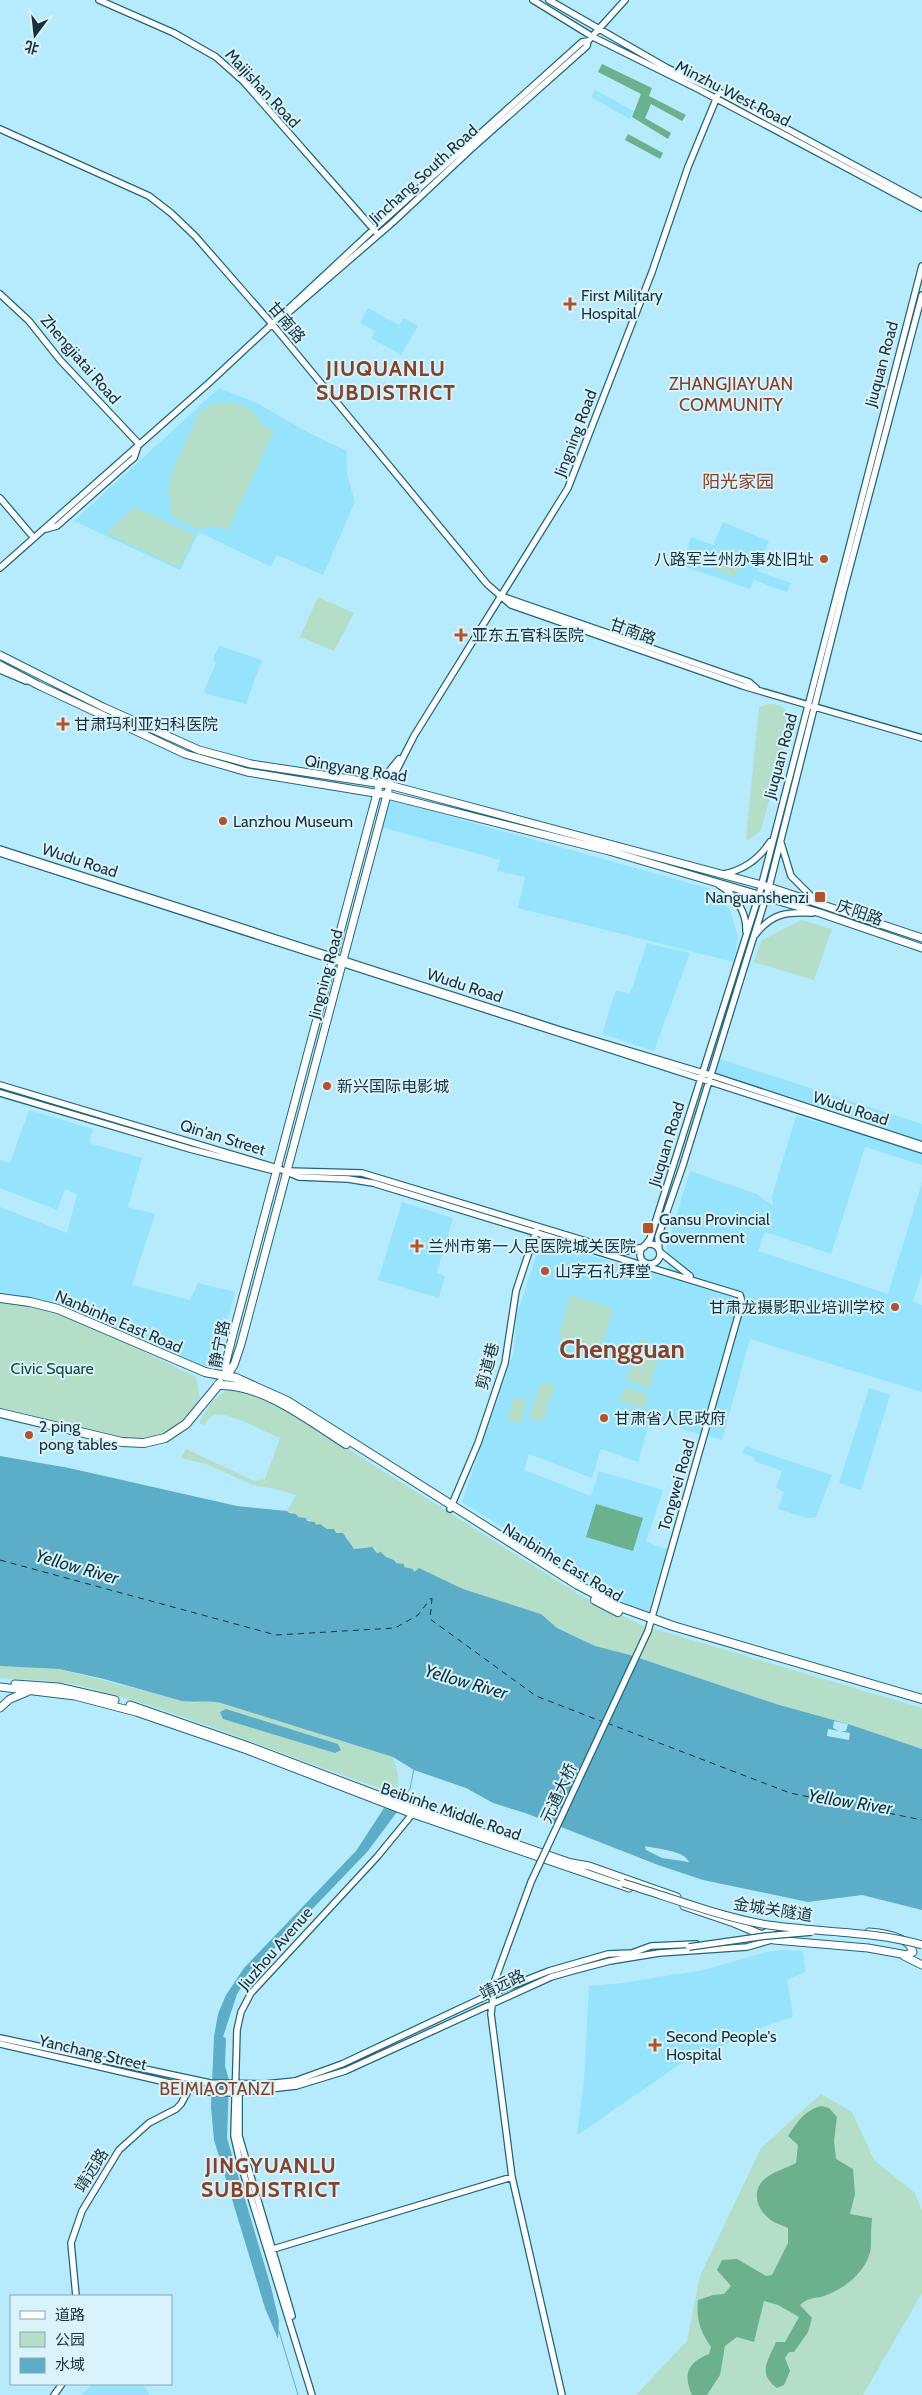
<svg xmlns="http://www.w3.org/2000/svg" width="922" height="2395" viewBox="0 0 922 2395" font-family="Cabin,'Noto Sans SC',sans-serif">
<style>
.built{fill:#96e3fd}
.green{fill:#b4dec7}
.forest{fill:#6bb18e}
.water{fill:#5cadc7;fill-rule:evenodd}
.pier{fill:#b6ebfd}
.lines{fill:none;stroke-linecap:round;stroke-linejoin:round}
.stream{stroke:#5cadc7;stroke-width:1}
.ferry{stroke:#0e3541;stroke-width:1;stroke-dasharray:6 5;stroke-linecap:butt}
.secondary-casing{stroke:#206579;stroke-width:8}
.primary-casing{stroke:#206579;stroke-width:9}
.highway-casing{stroke:#206579;stroke-width:10}
.secondary{stroke:#fff;stroke-width:5.5}
.primary{stroke:#fff;stroke-width:7}
.highway{stroke:#fff;stroke-width:8}
.secondary-bridge-casing{stroke:#206579;stroke-width:8;stroke-linecap:butt}
.primary-bridge-casing{stroke:#206579;stroke-width:9;stroke-linecap:butt}
.secondary-bridge{stroke:#fff;stroke-width:5.5}
.primary-bridge{stroke:#fff;stroke-width:7}
.poi-dot{fill:#b75127;stroke:#d9f3fc;stroke-width:2}
.labels{text-anchor:middle;stroke-width:4;stroke-linejoin:round;paint-order:stroke}
.street-label{font-size:16px;fill:#17323b;stroke:#d9f3fc}
.poi-label{font-size:16px;fill:#17323b;stroke:#d9f3fc;text-anchor:start}
.park-label{font-size:16px;fill:#164d35;stroke:#d9f3fc}
.neighbourhood-label{font-size:18px;fill:#854228;stroke:#d9f3fc}
.water-label{font-size:18px;font-style:italic;fill:#0e3541;stroke:#d9f3fc}
.district-label{font-size:21px;font-weight:bold;letter-spacing:1px;fill:#854228;stroke:#d9f3fc}
.town-label{font-size:26px;font-weight:bold;fill:#854228;stroke:#d9f3fc}
</style>
<rect width="100%" height="100%" fill="#b6ebfd"/>
<path class="built" d="M595,90L634,111L630,119L591,97Z
M368,308L399,325L404,318L418,326L401,355L371,338L375,331L360,323Z
M219,388L259,404L307,432L347,451V475L355,502L323,575L277,555L271,567L199,532L180,570L74,521Z
M723,522L769,541L757,571L791,583L787,592L754,580L750,589L683,566L691,537L713,545Z
M219,646L262,660L246,704L203,693L216,663L213,659Z
M391,800L707,888L730,909L738,937L734,962L518,908L525,877L497,871L500,860L381,827Z
M647,943L690,953L654,1051L602,1034L616,990L630,994Z
M720,1059L922,1124V1165L865,1147L831,1254L765,1232L758,1251L888,1294L922,1182V1273L913,1302L922,1305V1392L750,1339L722,1440L685,1430L651,1417L638,1462L601,1449L592,1478L529,1454L524,1470L591,1496L599,1471L663,1490L646,1542L667,1549L647,1616L462,1502L514,1351L516,1317L541,1241L669,1278L667,1246L690,1171L757,1194L773,1206L772,1196L796,1116L869,1136L872,1124L716,1074Z
M29,1110L93,1129L89,1143L142,1158L128,1207L155,1214L132,1285L190,1300L198,1283L235,1292L214,1372L38,1301L0,1297V1207L67,1233L77,1194L65,1189L57,1210L0,1188V1160L10,1163Z
M402,1202L453,1218L437,1273L445,1276L439,1298L378,1280Z
M869,1388L890,1395L861,1490L839,1483Z
M745,1446L832,1475L816,1517L807,1518L778,1509L784,1492L776,1488L782,1471L754,1461V1457L743,1453Z
M784,1950L803,1951L805,1972L787,1980L793,2017L771,2024L679,2065L577,2135L584,2082L589,1986L623,1983L704,1970L766,1952Z
M92,2384H143L150,2395H81Z"/>
<path class="green" d="M231,402C247,405 255,410 262,425L274,431L228,530C219,526 208,524 200,530L172,516L168,492L171,475L199,412L212,404Z
M135,507L195,535L179,567L106,533Z
M722,549L743,557L735,577L714,569Z
M318,597L354,613L334,651L300,637Z
M769,704C783,703 790,712 790,726L761,830L748,841L746,838L759,707Z
M801,920L832,929L814,980L754,962L761,941Z
M570,1295L611,1308L613,1311L600,1351L558,1338Z
M0,1303C59,1304 142,1352 196,1377L200,1398C177,1431 161,1440 120,1437L0,1409Z
M640,1339L660,1348L654,1372L651,1375L652,1389L627,1381Z
M545,1382L555,1385L543,1422L529,1418L539,1386Z
M625,1387L648,1394L644,1409L620,1401Z
M229,1389L243,1391L291,1413L580,1595L641,1625L922,1708V1749L848,1724L776,1704L630,1655L595,1646L557,1628L541,1614L463,1589L422,1570L414,1572L412,1569L404,1567L403,1564L396,1563L394,1559L386,1557L381,1552L377,1553L376,1549L365,1547L354,1549L350,1546L348,1538L338,1532L336,1533L334,1530L327,1529L320,1524L316,1525L310,1520L307,1521L306,1518L298,1517L292,1512L288,1513L287,1511L296,1495L276,1489L253,1485L206,1464L181,1458L186,1449L254,1481L265,1479L280,1438C266,1433 224,1408 212,1416C209,1417 207,1422 205,1425L199,1423L213,1400Z
M514,1396L527,1401L520,1424L507,1420Z
M0,1666L59,1669L192,1703L211,1700L221,1703L393,1757C398,1772 401,1779 395,1793C293,1760 194,1716 90,1688C61,1680 30,1680 0,1678Z
M821,2094L852,2112L874,2160L915,2193L922,2211V2293L863,2395H636L687,2341L700,2276L761,2148Z"/>
<path class="forest" d="M602,64L652,88L649,96L686,115L682,121L651,104L645,118L671,133L668,139L632,117L641,94L598,72Z
M628,134L663,153L660,159L625,140Z
M596,1504L643,1518L633,1551L586,1537Z
M821,2106L829,2108L837,2117L834,2141L836,2159L853,2169L855,2194L850,2214L872,2218C871,2228 871,2237 871,2246C869,2270 845,2289 824,2296C814,2299 808,2297 800,2305L812,2318L808,2332L794,2352H789L785,2358L790,2371L784,2385L777,2388C757,2373 768,2361 776,2342H785L799,2317L778,2305L764,2301L754,2342L737,2337L725,2346L720,2375L707,2395H692C683,2374 687,2363 709,2354L711,2347C700,2331 696,2319 698,2300L713,2295L724,2294L731,2286L717,2270L722,2260L737,2259L766,2276L772,2275L788,2243V2228C784,2226 778,2224 774,2222C757,2212 749,2190 767,2177C775,2171 787,2168 796,2163L798,2145L788,2136C798,2121 804,2111 821,2106Z"/>
<path class="water" d="M0,1456L69,1468L237,1506L287,1511L289,1513L296,1514L298,1517L306,1518L307,1521L315,1522L316,1525L320,1524L327,1529H334L336,1533H343L354,1549L372,1547L377,1553L381,1552L386,1557L394,1560L396,1563L404,1564V1567L413,1569L414,1572L419,1568L463,1589L541,1614L557,1628L595,1646L630,1655L776,1704L848,1724L922,1749V1910L862,1895L808,1902L703,1880L658,1865L528,1814L493,1803L466,1788L414,1770L393,1757L221,1703C208,1700 195,1703 182,1701L104,1679L59,1669L0,1666ZM645,1846C656,1849 684,1850 689,1862L662,1858L646,1850Z
M226,1709L338,1744L341,1750L335,1753L223,1719L220,1712Z
M384,1808L397,1812L368,1851L251,1973L237,1994L223,2037L226,2038L225,2066L229,2080L227,2138L271,2287L279,2321L278,2339L265,2308L214,2140L211,2107L214,2037L218,2014L226,1995L244,1968L356,1851Z"/>
<path class="pier" d="M834,1721L848,1724L846,1731H840L850,1733L849,1740L827,1736L828,1729L839,1731L833,1728Z"/>
<g class="lines">
<path class="stream" d="M400,1801L410,1789L414,1769
M279,2331L298,2395"/>
<path class="ferry" d="M0,1560L276,1635L395,1628L418,1615L431,1598
M432,1598L430,1619L536,1696L603,1722
M607,1723L790,1793L922,1820"/>
<g class="secondary-casing">
<path id="secondary" d="M99,0L174,33L216,57L243,81L376,232
M533,0L593,37L700,90L922,208
M549,0L667,68L719,92L922,202
M0,129L149,196L171,213L195,236L272,324L487,584L511,605L743,686L922,738
M0,294L29,321L60,360L139,444
M281,319L392,223L470,150L587,46L588,41L625,0
M0,498L34,538
M46,529L57,526L128,463L134,458L138,446
M0,568L210,382L374,229L582,42L588,41
M504,597L749,682L756,688
M0,670L26,681
M380,782L399,759
M389,785L414,736L568,488L652,272L688,167L719,92
M781,843L791,876L817,902
M0,849L560,1030L710,1075L922,1145
M0,853L922,1150
M724,874C743,870 759,859 770,842
M719,885C735,894 747,913 746,931
M755,935C772,913 786,912 812,913
M0,1085L277,1168L299,1177L348,1179L373,1183L740,1295L742,1302L648,1631
M0,1093L190,1149L271,1170L277,1168
M287,1171L362,1173L622,1252L644,1247L650,1239L759,895L922,266
M640 1254a10 10 0 1 1 20 0a10 10 0 1 1-20 0Z
M659,1250L658,1237L683,1165L769,887L843,593L922,295
M660,1252L690,1276
M450,1509L478,1443L505,1363L516,1291L536,1231
M760,1935L777,1927
M495,1980L491,2014L512,2177L562,2395
M0,2038L210,2083L265,2084L295,2081L342,2064L493,1993L549,1971L608,1954L632,1953L651,1946L696,1944
M0,2044L209,2092L235,2093L296,2086L345,2071L551,1977L572,1971L610,1961L659,1953L747,1947L775,1939
M239,2091V2136L292,2316
M270,2250L512,2177
M76,2296L71,2243L82,2211L119,2150L149,2123L176,2109L181,2104L189,2089
M54,2395L62,2384
M312,2395L240,2162L234,2136L237,2030L241,2012L251,1993L377,1857L414,1812"/>
</g>
<g class="primary-casing">
<path id="primary" d="M0,655L103,707L199,750L251,764L389,785L769,887L922,938
M0,665L38,685L185,754L247,772L387,795L609,851L820,913L922,948
M226,1377L234,1365L241,1344L388,791
M226,1377V1362L233,1334L380,782
M15,1684L58,1687L115,1700
M0,1687L75,1696L136,1712L247,1750L413,1814L629,1888
M130,1705L248,1746L415,1809L574,1864
M0,1708L10,1699L27,1692
M572,1863L589,1866L677,1897
M684,1906L734,1923L774,1940L868,1948L907,1955L913,1952C909,1936 882,1933 869,1932
M904,1956L922,1965"/>
</g>
<g class="highway-casing">
<path id="highway" d="M0,1298L30,1302L58,1309L205,1372L236,1378L287,1401L578,1585L620,1607L673,1626L922,1699
M218,1385C262,1383 310,1421 346,1444
M0,1413L122,1442L144,1443L165,1438L186,1424L220,1383
M595,1600L618,1612"/>
</g>
<use href="#secondary" class="secondary"/>
<use href="#primary" class="primary"/>
<use href="#highway" class="highway"/>
<g class="secondary-bridge-casing">
<path id="secondary-bridge" d="M689,1947L766,1936L812,1932
M495,1980L531,1882L648,1631"/>
</g>
<g class="primary-bridge-casing">
<path id="primary-bridge" d="M623,1883C669,1897 715,1915 762,1924C816,1933 870,1930 922,1945"/>
</g>
<use href="#secondary-bridge" class="secondary-bridge"/>
<use href="#primary-bridge" class="primary-bridge"/>
</g>
<g class="poi-dot">
<path d="M567.5 296.5h5v5h5v5h-5v5h-5v-5h-5v-5h5z"/>
<circle cx="824" cy="559" r="5"/>
<path d="M458.5 627.5h5v5h5v5h-5v5h-5v-5h-5v-5h5z"/>
<path d="M60.5 716.5h5v5h5v5h-5v5h-5v-5h-5v-5h5z"/>
<circle cx="223" cy="821" r="5"/>
<rect x="814" y="891" width="12" height="12" rx="2.5"/>
<circle cx="327" cy="1086" r="5"/>
<rect x="642" y="1222" width="12" height="12" rx="2.5"/>
<path d="M414.5 1238.5h5v5h5v5h-5v5h-5v-5h-5v-5h5z"/>
<circle cx="545" cy="1271" r="5"/>
<circle cx="895" cy="1307" r="5"/>
<circle cx="604" cy="1418" r="5"/>
<circle cx="29" cy="1435" r="5"/>
<path d="M652.5 2037.5h5v5h5v5h-5v5h-5v-5h-5v-5h5z"/>
</g>
<g class="labels">
<g class="street-label">
<text transform="translate(263 88) rotate(47)" y="6">Maijishan Road</text>
<text transform="translate(733 93) rotate(27)" y="6">Minzhu West Road</text>
<text transform="translate(423 174) rotate(-42)" y="6">Jinchang South Road</text>
<text transform="translate(287 322) rotate(50)" y="6">甘南路</text>
<text transform="translate(81 359) rotate(49)" y="6">Zhengjiatai Road</text>
<text transform="translate(881 364) rotate(-75)" y="6">Jiuquan Road</text>
<text transform="translate(575 433) rotate(-69)" y="6">Jingning Road</text>
<text transform="translate(633 631) rotate(20)" y="6">甘南路</text>
<text transform="translate(780 756) rotate(-75)" y="6">Jiuquan Road</text>
<text transform="translate(356 768) rotate(9)" y="6">Qingyang Road</text>
<text transform="translate(80 860) rotate(18)" y="6">Wudu Road</text>
<text transform="translate(860 912) rotate(19)" y="6">庆阳路</text>
<text transform="translate(325 974) rotate(-75)" y="6">Jingning Road</text>
<text transform="translate(465 985) rotate(18)" y="6">Wudu Road</text>
<text transform="translate(851 1108) rotate(18)" y="6">Wudu Road</text>
<text transform="translate(223 1137) rotate(17)" y="6">Qin'an Street</text>
<text transform="translate(666 1144) rotate(-73)" y="6">Jiuquan Road</text>
<text transform="translate(119 1321) rotate(23)" y="6">Nanbinhe East Road</text>
<text transform="translate(219 1344) rotate(-79)" y="6">静宁路</text>
<text transform="translate(487 1366) rotate(-75)" y="6">剪道巷</text>
<text transform="translate(676 1485) rotate(-74)" y="6">Tongwei Road</text>
<text transform="translate(563 1562) rotate(31)" y="6">Nanbinhe East Road</text>
<text transform="translate(558 1793) rotate(-65)" y="6">元通大桥</text>
<text transform="translate(451 1811) rotate(19)" y="6">Beibinhe Middle Road</text>
<text transform="translate(773 1909) rotate(9)" y="6">金城关隧道</text>
<text transform="translate(275 1948) rotate(-49)" y="6">Jiuzhou Avenue</text>
<text transform="translate(502 1984) rotate(-25)" y="6">靖远路</text>
<text transform="translate(93 2052) rotate(13)" y="6">Yanchang Street</text>
<text transform="translate(91 2170) rotate(-58)" y="6">靖远路</text>
</g>
<g class="poi-label">
<text x="581" y="301">First Military<tspan x="581" dy="18">Hospital</tspan></text>
<text x="814" y="565" text-anchor="end">八路军兰州办事处旧址</text>
<text x="472" y="641">亚东五官科医院</text>
<text x="74" y="730">甘肃玛利亚妇科医院</text>
<text x="233" y="827">Lanzhou Museum</text>
<text x="809" y="903" text-anchor="end">Nanguanshenzi</text>
<text x="337" y="1092">新兴国际电影城</text>
<text x="659" y="1225">Gansu Provincial<tspan x="659" dy="18">Government</tspan></text>
<text x="428" y="1252">兰州市第一人民医院城关医院</text>
<text x="555" y="1277">山字石礼拜堂</text>
<text x="885" y="1313" text-anchor="end">甘肃龙摄影职业培训学校</text>
<text x="614" y="1424">甘肃省人民政府</text>
<text x="39" y="1432">2 ping<tspan x="39" dy="18">pong tables</tspan></text>
<text x="666" y="2042">Second People's<tspan x="666" dy="18">Hospital</tspan></text>
</g>
<g class="park-label">
<text x="52" y="1374">Civic Square</text>
</g>
<g class="neighbourhood-label">
<text x="731" y="390">ZHANGJIAYUAN<tspan x="731" dy="21">COMMUNITY</tspan></text>
<text x="738" y="488">阳光家园</text>
<text x="217" y="2095">BEIMIAOTANZI</text>
</g>
<g class="water-label">
<text transform="translate(77 1567) rotate(16)" y="6">Yellow River</text>
<text transform="translate(466 1682) rotate(16)" y="6">Yellow River</text>
<text transform="translate(850 1802) rotate(9)" y="6">Yellow River</text>
</g>
<g class="district-label">
<text x="386" y="376">JIUQUANLU<tspan x="386" dy="24">SUBDISTRICT</tspan></text>
<text x="271" y="2173">JINGYUANLU<tspan x="271" dy="24">SUBDISTRICT</tspan></text>
</g>
<g class="town-label">
<text x="622" y="1358">Chengguan</text>
</g>
</g>
<rect x="10" y="2295" width="162" height="90" fill="#d9f3fc" stroke="#8ba6af"/>
<rect x="20" y="2311" width="25" height="8" fill="#ffffff" stroke="#8ba6af"/>
<text x="55" y="2320" font-size="15" fill="#17323b">道路</text>
<rect x="20" y="2332" width="25" height="15" fill="#b4dec7" stroke="#8ba6af"/>
<text x="55" y="2345" font-size="15" fill="#17323b">公园</text>
<rect x="20" y="2358" width="25" height="15" fill="#5cadc7" stroke="#8ba6af"/>
<text x="55" y="2370" font-size="15" fill="#17323b">水域</text>
<g transform="translate(35 35) rotate(195)" stroke="#d9f3fc" stroke-width="4" paint-order="stroke">
<path d="M0-4L9 19L0 12L-9 19Z" fill="#17323b"/>
<text y="-8" font-size="14" font-weight="bold" text-anchor="middle" fill="#17323b">北</text>
</g>
</svg>
